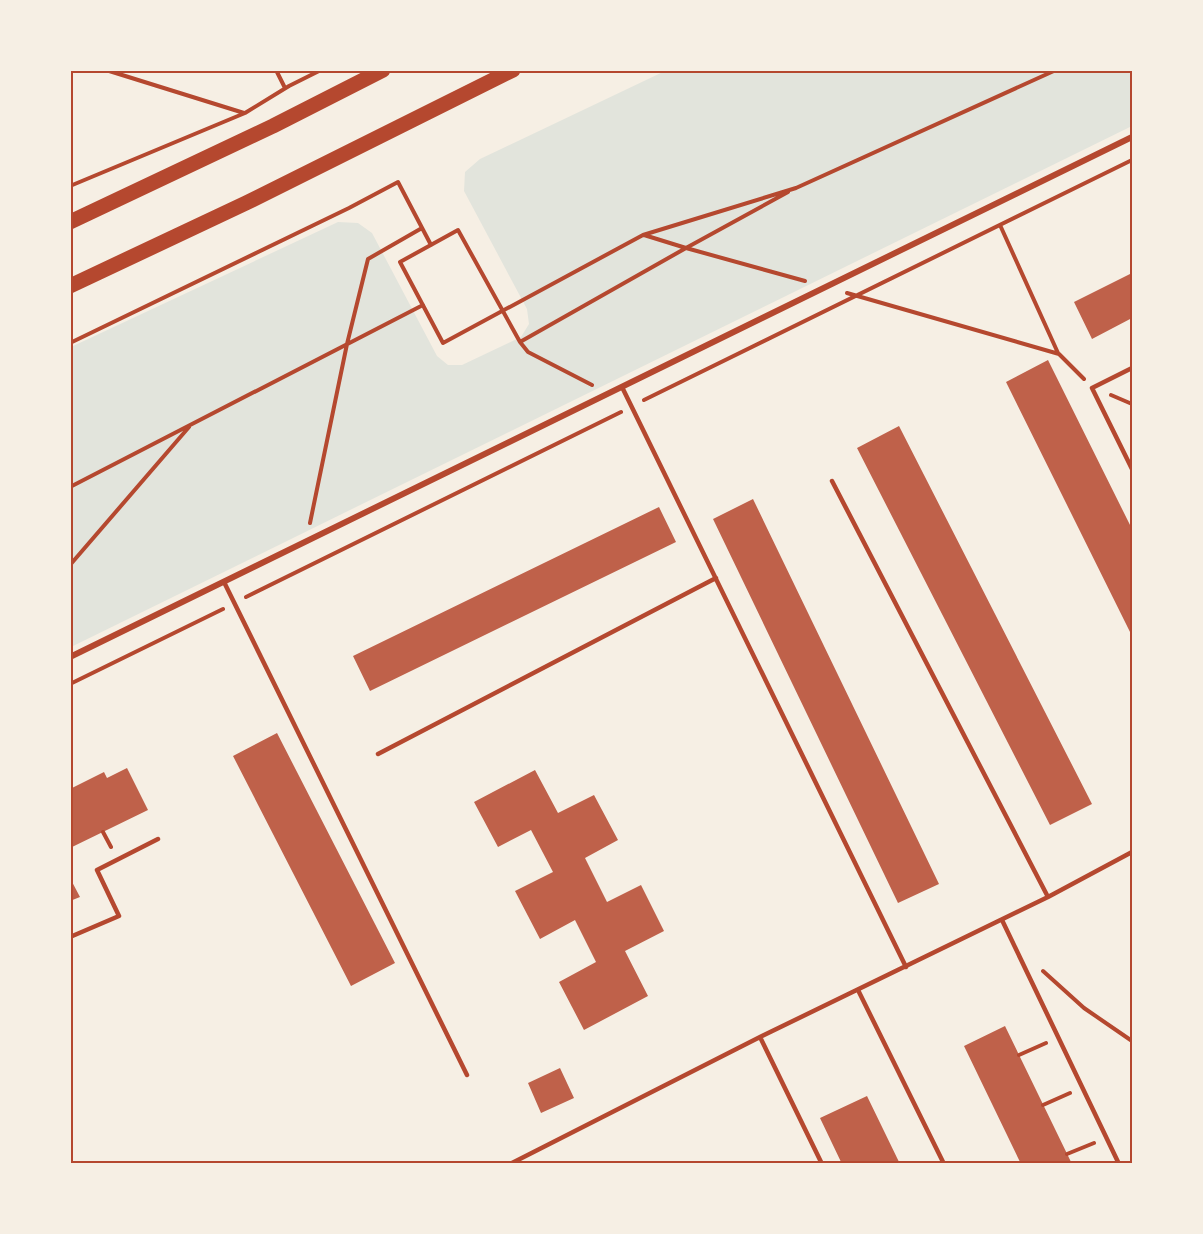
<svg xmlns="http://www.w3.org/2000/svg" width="1203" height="1234" viewBox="0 0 1203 1234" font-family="Arial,sans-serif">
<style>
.green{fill:#e2e4dc}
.building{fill:#bf614a}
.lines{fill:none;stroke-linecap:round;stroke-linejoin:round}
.path{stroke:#b5482f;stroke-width:4}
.service{stroke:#b5482f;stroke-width:4.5}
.minor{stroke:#b5482f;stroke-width:6}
.primary{stroke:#b5482f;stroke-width:15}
.neatline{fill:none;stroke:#b5482f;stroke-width:2}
</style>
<rect width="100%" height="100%" fill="#f6efe4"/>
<path class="green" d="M665,71H1132V126L71,647V347L338,222L358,223L372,233L437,356L448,365H462L521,337L529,324L527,309L464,191L465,172L480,159Z"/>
<path class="building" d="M1132,273V318L1092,339L1074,302Z
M1048,360L1132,529V636L1006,382Z
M899,426L1092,804L1050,825L857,448Z
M753,499L939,884L898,903L713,519Z
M659,507L676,542L370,691L353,656Z
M277,733L395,963L351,986L233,756Z
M127,768L148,810L70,848V789L104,772L107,778Z
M535,770L558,813L594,795L618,840L585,858L607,902L641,885L664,931L625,951L648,996L584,1030L559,982L596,962L575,920L540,939L515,891L553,872L531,830L498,847L474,802Z
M70,878L80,897L70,901Z
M1005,1026L1072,1164H1021L964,1046Z
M560,1068L574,1098L541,1113L528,1083Z
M867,1096L900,1164H842L820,1118Z"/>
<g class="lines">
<path class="path" d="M106,70L244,113
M276,70L285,88
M70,186L245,113L289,86L321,70
M1000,225L1058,353
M644,235L686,248L788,192
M847,293L1059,354L1084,379
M520,342L686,248L805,281
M70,343L349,208L398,182L431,245
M592,385L528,352L520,342L458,230L400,262L443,343L643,235L796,188L1056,70
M1111,395L1132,404
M644,400L1132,160
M70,487L423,305
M310,523L347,344L368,259L422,228
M70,565L189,427
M246,597L621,412
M70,684L223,609
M103,832L111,847
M1043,971L1084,1008L1132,1041
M1019,1055L1046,1043
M1043,1105L1070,1093
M1067,1154L1094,1143"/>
<path class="service" d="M1132,368L1092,388L1132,469
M622,387L906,967
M832,481L1048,897
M224,582L467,1075
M378,754L716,578
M1002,920L1119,1164
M70,937L119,916L97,870L158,839
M858,990L944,1164
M760,1037L822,1164
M510,1164L760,1037L1048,897L1132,852"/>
<path class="minor" d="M70,657L1132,137"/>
<path class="primary" d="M70,222L273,126L383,70
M70,286L246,203L513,70"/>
</g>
<rect width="1203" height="1234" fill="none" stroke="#f6efe4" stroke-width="144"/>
<rect x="72" y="72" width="1059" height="1090" class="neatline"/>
</svg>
